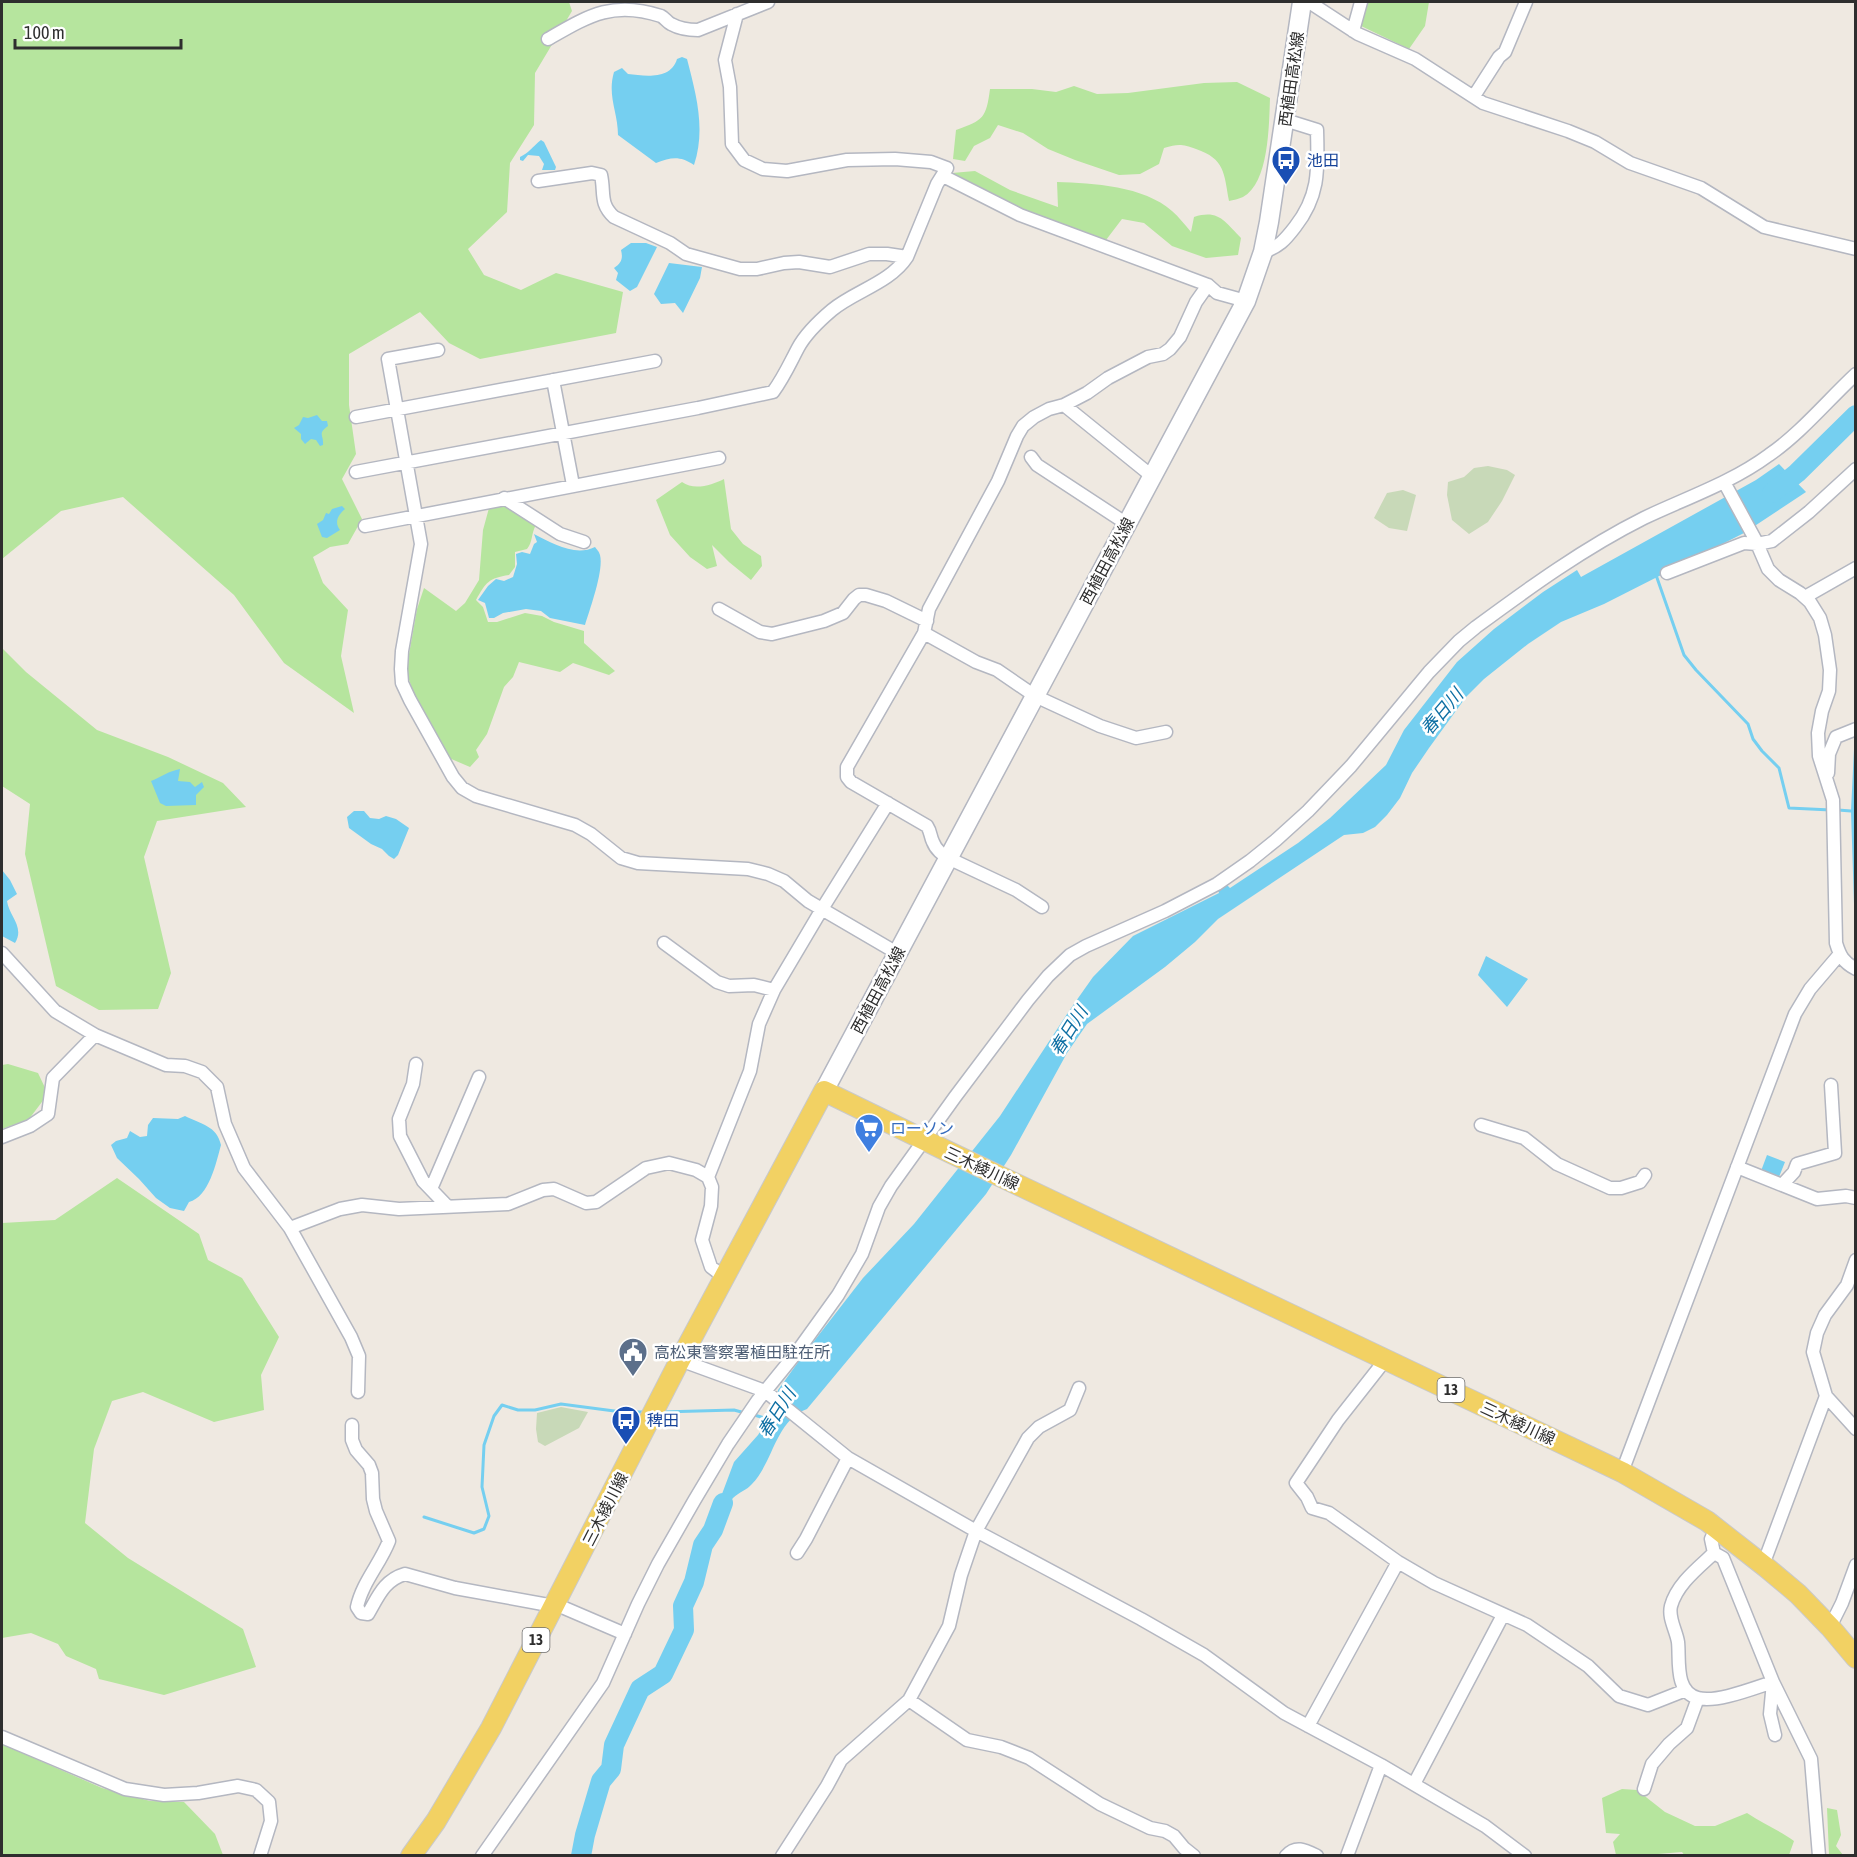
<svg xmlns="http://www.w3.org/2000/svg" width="1857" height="1857" viewBox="0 0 1857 1857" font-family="'Asap Condensed','Noto Sans JP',sans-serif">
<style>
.green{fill:#b6e59e}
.cemetery{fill:#c8d9b8}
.water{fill:#75cff0}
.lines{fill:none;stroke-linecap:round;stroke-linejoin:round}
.stream{stroke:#75cff0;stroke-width:3}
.river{stroke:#75cff0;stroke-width:20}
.minor-casing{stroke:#b4b7c1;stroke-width:15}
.secondary-casing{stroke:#b4b7c1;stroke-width:21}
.primary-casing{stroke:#c9c9c9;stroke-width:22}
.minor{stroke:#fff;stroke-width:12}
.secondary{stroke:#fff;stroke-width:18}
.primary{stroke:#f2d163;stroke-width:20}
.labels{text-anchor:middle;stroke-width:5;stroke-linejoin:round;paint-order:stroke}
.shield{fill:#fff;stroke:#6d6d6d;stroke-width:1.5}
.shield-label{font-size:15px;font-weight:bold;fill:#2e2e2e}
.street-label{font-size:16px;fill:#2e2e2e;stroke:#fff}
.transit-label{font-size:16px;fill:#164399;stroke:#fff;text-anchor:start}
.shop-label{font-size:16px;fill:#366cbe;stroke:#fff;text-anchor:start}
.service-label{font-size:16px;fill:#4e5e75;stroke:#fff;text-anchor:start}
.water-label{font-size:18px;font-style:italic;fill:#0d6fa3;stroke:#fff}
</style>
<rect width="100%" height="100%" fill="#efe9e1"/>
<path class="green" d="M2,2H569L572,11L535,73L534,125L510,163L507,212L468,249L484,275L521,290L556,273L623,292L616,333L480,359L449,343L420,312L349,354V405L356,454L342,479L362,519L348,544L330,547L313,557L323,583L348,610L341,656L354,713L284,663L234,595L123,497L61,511L2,559Z
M1365,2H1429L1425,26L1409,49L1359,25Z
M1237,82L1270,98C1269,125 1269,183 1243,197C1239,199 1233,200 1229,201C1224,173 1225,159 1196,149C1182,144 1178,144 1164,148L1159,164L1140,174L1119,175L1075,160L1048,149L1023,133L998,125L990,138L974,146L965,161L953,159L956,130C984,120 986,118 990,89H1032L1056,92L1074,86L1097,94L1128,93L1204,83Z
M975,171L1010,190L1058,207L1057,182C1093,183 1144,186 1172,211C1179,217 1185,225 1191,232L1194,217C1219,209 1225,222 1241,238L1238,255L1206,258L1172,246L1144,223L1122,219L1106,240L1033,214L952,173Z
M724,479L731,529L743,544L761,556L762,566L751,580L729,562L712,545L717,566L707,569L690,557L670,535L656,500L682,482C694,491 712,485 724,479Z
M507,506L536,525C531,533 533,542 527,549L515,552V567L509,575C489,578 486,582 476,600L483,607L488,622H497L525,613L542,616L554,622L584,631V643L615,671L609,675L573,663L560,672L519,662L513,677L504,687L487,734L476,750L479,757L470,767L449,758L416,700L406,671L417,609L424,588L456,611L465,603L479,580L483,530L489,508Z
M2,648L26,672L97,730L168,757L223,783L246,807L157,821L144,857L171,973L158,1009L99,1010L56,986L25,854L30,804L2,786Z
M8,1064L38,1073L48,1094L29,1119L2,1129V1065Z
M117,1178L199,1234L208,1260L242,1278L279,1337L261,1375L264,1410L214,1422L143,1392L112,1401L94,1449L85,1523L128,1558L243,1629L256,1667L164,1695L99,1679L96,1669L66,1656L58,1644L31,1633L2,1638V1223L55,1220Z
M2,1744L102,1788L150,1801L184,1802L215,1834L223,1855H2Z
M1622,1789L1637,1790L1665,1812L1695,1826H1715L1747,1813C1763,1824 1779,1830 1794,1841L1789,1855L1685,1856L1682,1852L1646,1855H1616L1613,1842L1620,1834L1606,1833L1602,1798Z
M1827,1808L1837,1810L1841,1835L1836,1846L1843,1855H1829Z"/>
<path class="cemetery" d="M1488,466L1507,470L1515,475L1502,501L1488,522L1469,534L1452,520L1447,495L1448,482L1464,477L1474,468Z
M1403,490L1416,495L1407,531L1389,528L1374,518L1387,493Z
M561,1407L588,1412L579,1428L545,1446L538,1442L536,1429L537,1413Z"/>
<path class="water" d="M682,57L687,59C696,94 706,129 694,165C680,156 672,157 656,163L618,135C618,112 607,96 614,72L622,68L628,74C645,76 671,80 677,59Z
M541,140L544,142L556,167L555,170H542L544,164L539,156L528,155L523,161L520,160V157C529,153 533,146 541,140Z
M631,243H646L657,247L637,287L630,291L616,280L618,273L614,268C622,263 623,258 621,250Z
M669,263L702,267L700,278L683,313L675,303L661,304L654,294Z
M317,415L322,421H327L328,426C317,434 324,435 323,445L320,446L316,440L311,439L305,444L301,439V434L294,428L299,425L303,417L308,418Z
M1779,464L1806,492L1744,533L1604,604L1561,622L1528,644L1484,679L1466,697L1429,748L1412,773L1400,798L1387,815L1375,827L1363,833L1344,835L1218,919L1195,942L1165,967L1087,1024L1067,1053L1011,1155L986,1194L807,1409C775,1421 774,1461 752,1484C747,1490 739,1492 733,1498C725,1507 721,1520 712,1529L722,1494L734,1462L758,1435L776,1407L778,1390L804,1354L863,1278L914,1224L1000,1116L1069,1011L1093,977L1133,936L1219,893L1218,890L1227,885L1230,888L1298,843L1330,818L1386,765L1404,730L1457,662L1494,629L1543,592L1577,570L1581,577L1756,480Z
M342,506L345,509C338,515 334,522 340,530L327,538L322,537L317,524L323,520L326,513L329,514L332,509Z
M534,534C552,543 575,557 595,547C597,550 599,551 600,555C604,570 590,609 585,625L550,618L541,611L526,609L503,613L494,618H489L485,603L478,600L488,586L496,579L504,581L513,577L517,564L516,554L522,552L530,554L534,544L537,542Z
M1855,746V935L1851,811L1854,749Z
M180,769L178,781L190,782L195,787L202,782L204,787L196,795V805L166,806L160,803L151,781C161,777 169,771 180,769Z
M354,811H364L370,818L379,819L386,816L396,819L409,828L398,855L394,859L389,856L382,849L371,844L349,828L347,817Z
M2,870L10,880L17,894L7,901C9,916 25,927 15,943L2,936Z
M1486,956L1528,979L1507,1007L1478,975Z
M185,1116C201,1124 217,1126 221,1145C216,1163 209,1197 189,1202L184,1211L170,1208L156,1198L139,1179L117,1158L111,1145L116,1141L127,1138L130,1131L140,1137L147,1136L148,1125L153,1118L178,1119Z
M1767,1155L1785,1162L1779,1177L1761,1171Z"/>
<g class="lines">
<path class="stream" d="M1656,575L1684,655L1696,670L1748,724L1753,739L1762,751L1779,768L1789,808L1831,810
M1838,810L1851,811
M662,1412L734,1410L745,1413
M751,1414L771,1420
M424,1517L474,1533L484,1529L489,1516L482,1487L484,1445L494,1416L502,1405L518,1410H535L561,1404L622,1412H646"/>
<path class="river" d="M1772,493L1797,473L1856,415
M581,1856L585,1835L601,1781L611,1769L614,1745L640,1689L663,1674L684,1630L683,1606L694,1582L703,1545L713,1530L723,1503"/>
<g class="minor-casing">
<path id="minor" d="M1309,2L1358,34L1415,59L1483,103L1568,131L1595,142L1630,163L1701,188L1764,227L1856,249
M1353,31L1361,2
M548,39C588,16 613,0 661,16C665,18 667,22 671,24C680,29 689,30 698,30L768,2
M1474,96L1499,57L1505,52L1526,2
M943,176L1020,215L1208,285L1217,293L1246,301
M538,181L592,173L601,175C605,193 599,203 614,217L670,243L686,254L740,269H757L784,263L799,262L830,267L869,254H887L907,257
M1263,252C1279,247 1285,240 1295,227C1320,195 1318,169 1317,130L1285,120
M438,350L388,359L421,544L402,651L401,669L402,683L410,700L453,777L462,788L476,796L575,825L591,834L621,858L638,863L748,869L768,874L784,881L808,901L897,953
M553,380L573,485
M1064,405L1153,477
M356,417L655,361
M1031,457L1037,465L1127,524
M356,472L698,408L773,392C784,377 790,363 798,348C806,333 819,321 832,310C855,291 890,283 907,257L937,184L947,168L931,162L895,159L847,160L787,171L763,169L744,160L732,144L730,87L725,60L737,14
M1724,482L1755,539L1768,569L1779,580L1800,593L1810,602L1820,618L1825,635L1830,670L1829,691L1822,711L1818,733L1819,756L1833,800L1836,943C1840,956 1843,962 1856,969
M504,498L560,534L584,542
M365,526L719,458
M1667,573L1744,543L1757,544L1772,541L1809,512L1856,469
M1805,597L1856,568
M719,609L760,632L772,634L824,621L843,613L854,599L859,595H866L886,601L927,621
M924,633L976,662L997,670L1035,696L1100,726L1136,738L1166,732
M1828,773L1829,754L1836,737L1856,729
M1042,907L1016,890L948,858C942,854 936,850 933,842C930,836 931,832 927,826L851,782L847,777V767L924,633L929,609L998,481L1017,436L1023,426L1034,417L1049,409L1064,405L1087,393L1108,378L1148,357L1163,354L1170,349L1180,337L1196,302L1208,285
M664,943L717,982L729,986L754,985L774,990
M2,953L55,1011L95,1035L166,1065L185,1066L202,1072L217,1087L225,1124L244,1168L290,1228L351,1337L359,1356L358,1392
M416,1064L413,1084L399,1119L400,1136L423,1181L448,1207
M1481,1125L1524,1138L1557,1164L1610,1188H1621L1640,1182L1645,1175
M2,1137L30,1126L48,1114L53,1078L95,1035
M1737,1167L1817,1199L1846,1196L1856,1198
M708,1177L750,1071L759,1024L774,990L822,909L888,803
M1782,1185L1794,1172L1797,1164L1835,1153L1831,1085
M431,1189L479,1077
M290,1228L340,1209L362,1205L399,1209L508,1204L543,1190L554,1189L586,1203L596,1202L646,1168L669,1163L696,1170L708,1177L712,1187L711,1206L702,1240L711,1267L724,1277
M1386,1359L1338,1420L1296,1483L1307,1497L1312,1508L1329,1513L1398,1562L1434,1583L1527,1625L1588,1666L1619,1696L1648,1705L1686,1690
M680,1360L765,1391L848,1458L976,1531L1141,1619L1204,1655L1284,1713L1381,1765L1485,1826L1525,1856
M1826,1396L1856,1429
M352,1425V1440L356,1450L369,1465L372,1473L373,1499L376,1511L389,1541C380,1564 362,1583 357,1607L361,1613L368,1614C378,1597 384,1580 405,1574L455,1588L554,1606
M1622,1472L1795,1014L1810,989L1839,955
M1716,1528L1711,1539L1714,1553C1698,1568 1677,1584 1671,1606C1668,1618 1676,1630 1678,1642C1680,1659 1674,1692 1698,1698C1717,1703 1754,1688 1773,1682L1811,1759L1819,1856
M797,1553L806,1539L848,1458
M1714,1553L1723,1558L1773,1682L1770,1714L1775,1735
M1763,1565L1826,1396L1813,1352L1817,1333L1825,1315L1847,1285L1856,1260
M555,1604L625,1634
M1830,1627L1842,1603L1856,1565
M909,1700L967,1740L1001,1747L1029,1758L1100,1804L1150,1828L1165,1831L1174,1836L1184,1848L1194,1856
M1308,1726L1398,1562
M2,1737L125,1789L164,1795L198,1793L238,1786L256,1790L269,1802L271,1821L260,1856
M1414,1784L1503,1615
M1644,1789L1652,1764L1669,1744L1687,1728L1698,1698
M482,1856L603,1683L638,1604L658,1564L694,1501L728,1444L758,1400L797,1352L838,1295L862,1254L879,1207L891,1186L955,1097L1028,1000L1048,976L1070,955L1086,946L1165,911L1217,884L1250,861L1276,840L1308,811L1351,766L1429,672L1459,641L1476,627C1529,588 1584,548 1644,518C1686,498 1731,483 1769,455C1801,433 1827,401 1856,374
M782,1856L827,1786L841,1760L909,1700L949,1626L961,1575L976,1531L1028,1438L1039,1427L1070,1410L1079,1388
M1286,1856C1296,1845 1305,1850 1317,1856
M1347,1856L1381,1765"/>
</g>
<g class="secondary-casing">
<path id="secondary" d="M824,1091L1246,301L1263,252L1269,222L1302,2"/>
</g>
<g class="primary-casing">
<path id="primary" d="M411,1856L436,1821L491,1728L680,1360L824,1091L949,1152L1622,1472L1707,1521L1767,1568L1798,1594L1830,1627L1856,1658"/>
</g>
<use href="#minor" class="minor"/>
<use href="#secondary" class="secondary"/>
<use href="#primary" class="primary"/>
</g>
<defs>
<g id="bus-pin" transform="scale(1.5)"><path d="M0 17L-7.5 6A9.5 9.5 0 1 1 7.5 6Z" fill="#1a4fb4" stroke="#fff"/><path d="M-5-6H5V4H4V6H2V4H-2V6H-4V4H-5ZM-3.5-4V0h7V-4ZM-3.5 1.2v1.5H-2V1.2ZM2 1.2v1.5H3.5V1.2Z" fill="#fff"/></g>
<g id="supermarket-pin" transform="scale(1.5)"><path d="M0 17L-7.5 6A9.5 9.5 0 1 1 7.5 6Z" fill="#3f7fe0" stroke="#fff"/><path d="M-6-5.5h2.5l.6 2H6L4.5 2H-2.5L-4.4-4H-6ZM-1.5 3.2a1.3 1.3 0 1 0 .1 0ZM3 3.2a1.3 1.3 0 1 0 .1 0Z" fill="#fff"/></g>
<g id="civic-pin" transform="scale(1.5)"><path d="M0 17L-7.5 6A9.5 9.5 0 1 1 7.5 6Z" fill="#5c6f8a" stroke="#fff"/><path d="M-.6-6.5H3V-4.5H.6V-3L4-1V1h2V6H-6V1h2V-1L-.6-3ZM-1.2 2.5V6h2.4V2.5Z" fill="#fff"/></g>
</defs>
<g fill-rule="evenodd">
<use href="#bus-pin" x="1286" y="160"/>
<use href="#supermarket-pin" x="869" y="1128"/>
<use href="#civic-pin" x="633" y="1352"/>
<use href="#bus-pin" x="626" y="1420"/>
</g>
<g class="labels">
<g class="shield">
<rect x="1437.5" y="1378" width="27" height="24" rx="4.5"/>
<rect x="522.5" y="1628" width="27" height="24" rx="4.5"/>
</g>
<g class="shield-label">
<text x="1451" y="1395">13</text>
<text x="536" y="1645">13</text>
</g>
<g class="street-label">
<text transform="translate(1291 79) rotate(-82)" y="6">西植田高松線</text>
<text transform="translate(1107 561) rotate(-62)" y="6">西植田高松線</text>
<text transform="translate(878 990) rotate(-62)" y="6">西植田高松線</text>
<text transform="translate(982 1168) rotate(25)" y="6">三木綾川線</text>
<text transform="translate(1518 1423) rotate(25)" y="6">三木綾川線</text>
<text transform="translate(605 1509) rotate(-63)" y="6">三木綾川線</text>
</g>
<g class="transit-label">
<text x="1307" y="166">池田</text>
<text x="647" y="1426">稗田</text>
</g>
<g class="shop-label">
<text x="890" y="1134">ローソン</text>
</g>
<g class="service-label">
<text x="654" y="1358">高松東警察署植田駐在所</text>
</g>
<g class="water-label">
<text transform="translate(1442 712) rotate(-50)" y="6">春日川</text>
<text transform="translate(1069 1031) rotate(-58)" y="6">春日川</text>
<text transform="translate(777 1413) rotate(-58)" y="6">春日川</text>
</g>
</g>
<rect width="1857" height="1857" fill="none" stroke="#2e2e2e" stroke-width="6"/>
<path d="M15 39v9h166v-9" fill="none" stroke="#2e2e2e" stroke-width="3"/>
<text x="24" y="39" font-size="18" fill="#2e2e2e" stroke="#ffffff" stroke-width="4.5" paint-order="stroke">100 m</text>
</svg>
